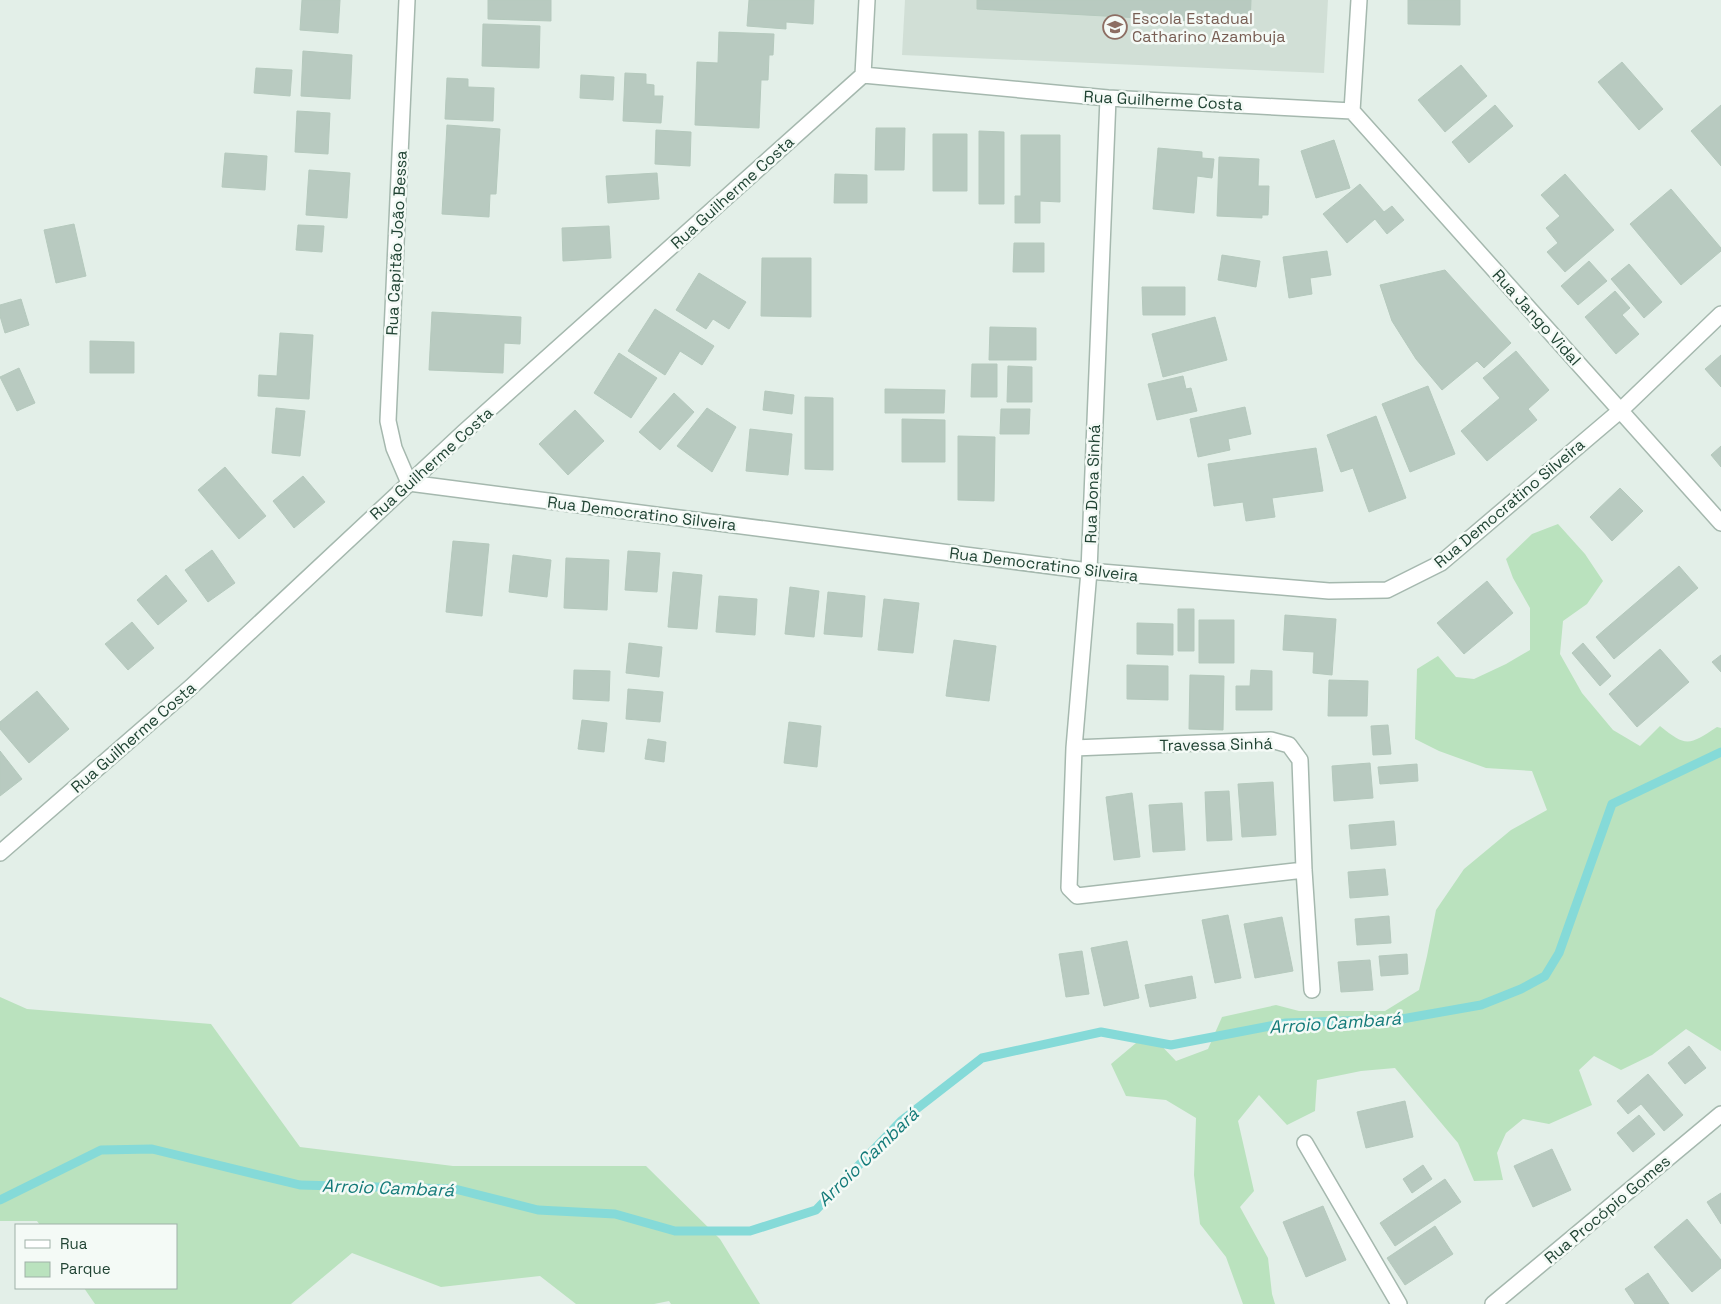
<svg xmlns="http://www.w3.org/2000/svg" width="1721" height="1304" viewBox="0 0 1721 1304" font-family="'Space Grotesk',sans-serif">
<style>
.built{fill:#d1dfd6}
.green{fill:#bae2be}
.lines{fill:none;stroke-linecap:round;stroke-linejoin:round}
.stream{stroke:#85dad8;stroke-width:9}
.building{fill:#b8cac0;stroke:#b5c9bd}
.minor-casing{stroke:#a5b8ae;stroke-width:18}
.tertiary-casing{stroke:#a5b8ae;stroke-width:18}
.minor{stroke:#fff;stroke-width:15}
.tertiary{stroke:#fff;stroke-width:15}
.labels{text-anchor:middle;stroke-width:5;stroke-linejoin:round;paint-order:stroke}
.education-label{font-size:16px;fill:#785e54;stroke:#f4faf6;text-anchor:start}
.street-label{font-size:16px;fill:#204333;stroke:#f4faf6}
.water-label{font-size:18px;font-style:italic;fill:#137a79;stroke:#f4faf6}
</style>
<rect width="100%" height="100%" fill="#e3efe8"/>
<path class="built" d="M905,0H1328L1324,73L902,55Z"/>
<path class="green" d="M1558,524L1585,554L1603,581L1587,604L1563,621L1560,654L1582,693L1613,730L1640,746L1660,726C1687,748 1689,745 1717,727L1721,728V1051L1686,1029L1652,1055L1621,1070L1594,1056L1579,1070L1592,1105L1549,1124L1523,1119L1506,1133L1497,1153L1503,1180L1474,1181L1458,1143L1395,1068L1361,1071L1317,1080L1315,1111L1287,1125L1259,1095L1238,1121L1254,1191L1240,1207L1268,1258L1272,1294L1275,1304H1243L1226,1257L1200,1224L1194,1175L1196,1118L1166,1100L1126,1096L1111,1064L1136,1043L1156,1040L1176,1061L1208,1049L1222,1017L1276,1005L1299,1011H1385L1419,990L1427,956L1436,910L1464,869L1511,830L1547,810L1532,771L1486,768L1439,751L1415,739L1417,669L1438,656L1456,677L1474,679L1506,664L1530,650V608L1513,578L1506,559L1532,534Z
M0,997L27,1009L211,1024L300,1147L453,1166H646L720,1239L760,1304H671L669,1301L654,1304H576L540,1276L441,1287L352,1253L291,1304H95L84,1288H176V1225H40L37,1221H0Z"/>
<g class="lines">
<path class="stream" d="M0,1200L101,1150L152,1149L300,1185L455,1189L538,1210L615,1214L675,1231H750L816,1210L901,1121L982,1058L1101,1032L1171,1045L1286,1023L1402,1019L1481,1005L1521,989L1545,976L1559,953L1612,804L1721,752"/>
</g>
<path class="building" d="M302,0H340L338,33L300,30Z
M488,0H551V21L488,19Z
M749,0H814L813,24L786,22V29L747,26Z
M977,0H1251L1250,24L977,9Z
M1408,0H1460V25L1408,24Z
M483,24L540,26L539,68L482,66Z
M719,32L774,34L773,55H769L768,80H761L759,128L695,125L697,62L718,63Z
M303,51L352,55L350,99L301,96Z
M1622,62L1663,109L1639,130L1598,82Z
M1461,65L1487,96L1445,132L1418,100Z
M256,68L292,70L290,96L254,93Z
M625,73L646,74V84L654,85V96H663L661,123L623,121Z
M581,75L614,77L613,100L580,98Z
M447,78L468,79V87L494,88L493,121L445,119Z
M1495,105L1513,126L1469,163L1452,142Z
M1721,105V166L1691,131Z
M297,111L330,113L328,154L295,152Z
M447,125L500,129L496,194H490L489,217L442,214Z
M876,128H905L904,170H875Z
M656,130L691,132L690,166L655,164Z
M979,131L1004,132V204H979Z
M933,134H967V191H933Z
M1021,135H1060V202L1040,201V223H1015V196H1021Z
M1334,140L1350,188L1316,198L1301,151Z
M1158,148L1202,152V158L1214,159L1212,178L1197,176L1194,213L1153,209Z
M225,153L267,156L265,190L222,187Z
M1219,157L1259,159L1258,186H1269L1268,215H1262V218L1217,216Z
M309,170L350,173L347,218L306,215Z
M657,173L659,199L608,203L606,176Z
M835,174L867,175V203H834Z
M1565,174L1614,230L1565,272L1547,252L1558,243L1546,228L1560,216L1541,195Z
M1360,184L1384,212L1392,206L1404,220L1387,234L1375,219L1347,243L1323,214Z
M1671,189L1721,248V251L1681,285L1630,224Z
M74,224L86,276L56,283L44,230Z
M298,225L324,226L322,252L296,250Z
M609,226L611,258L563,261L562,228Z
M1014,243H1044V272H1013Z
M1327,251L1331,275L1310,278L1312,294L1289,298L1283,257Z
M1222,255L1260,261L1256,287L1218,280Z
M762,258H811V317L761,316Z
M1589,261L1607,281L1578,305L1561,286Z
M1629,264L1662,302L1644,318L1611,279Z
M1445,270L1511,343L1484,368L1477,361L1442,390L1416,359L1392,321L1380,285Z
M699,273L746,302L729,329L713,319L706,329L676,310Z
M1142,287H1185V315H1143Z
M1615,291L1630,308L1622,315L1639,334L1616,354L1585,317Z
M21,299L29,325L5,333L0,316V305Z
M655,309L714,346L702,365L680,351L665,375L628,351Z
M432,312L521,317L520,344L504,343L503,373L429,370Z
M1215,317L1227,360L1163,377L1152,334Z
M990,327L1036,328V360H989Z
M280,333L313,335L309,399L258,396L259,375L277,376Z
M90,341L134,342V373H90Z
M1516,351L1549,390L1528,409L1537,420L1487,461L1461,431L1500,398L1483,378Z
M619,353L657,378L631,418L594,393Z
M1721,355V387L1705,369Z
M972,364H997V397H971Z
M1008,366L1032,367V402H1007Z
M19,368L35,403L17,411L0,377Z
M1183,376L1186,389L1191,388L1197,411L1157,420L1148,384Z
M1428,386L1455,454L1410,472L1382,404Z
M885,389L945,390L944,413H885Z
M765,391L794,395L792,414L763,410Z
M674,393L694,412L660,450L639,432Z
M805,397L833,398V470L805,469Z
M1245,407L1251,434L1228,439L1230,450L1198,457L1190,419Z
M276,408L305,411L300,456L272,453Z
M707,408L736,427L712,472L677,446Z
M1001,409H1030L1029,434H1000Z
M575,410L604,441L568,475L539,444Z
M1376,416L1406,498L1369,512L1353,468L1341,472L1327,435Z
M902,419L945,420V462H902Z
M750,429L792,434L788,475L746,471Z
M958,436L995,437L994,501L958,500Z
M1721,446V467L1711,455Z
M1316,448L1323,491L1272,498L1275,517L1246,521L1243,502L1214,506L1208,464Z
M225,467L266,516L239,539L198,490Z
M303,476L325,502L294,528L273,501Z
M1620,488L1643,511L1612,541L1590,517Z
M453,541L489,544L482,616L446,612Z
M212,550L235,583L208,602L185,570Z
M628,551L660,553L657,592L625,590Z
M513,555L551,560L547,597L509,592Z
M566,558L609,560L607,610L564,608Z
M1679,566L1698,588L1614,659L1596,637Z
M673,572L702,575L697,629L668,627Z
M166,575L187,601L158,625L137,600Z
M1487,581L1513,613L1464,654L1437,623Z
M790,587L819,591L814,637L785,634Z
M828,592L865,596L862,637L824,634Z
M719,596L757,599L755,635L716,632Z
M884,599L919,603L913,653L878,650Z
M1178,609H1194V651H1178Z
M1285,615L1336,619L1332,675L1313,673L1314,652L1283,650Z
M1199,620H1234V663H1199Z
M132,622L154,648L128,670L105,644Z
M1137,623L1173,624V655L1137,654Z
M954,640L996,646L989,701L946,696Z
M629,643L662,647L659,677L626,673Z
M1583,643L1611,676L1600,686L1572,653Z
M1660,649L1689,682L1637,727L1609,694Z
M1721,655V672L1712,662Z
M1127,665L1168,666V700L1127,699Z
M574,670L610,671L609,701L573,699Z
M1251,670L1272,671V710H1236V686H1250Z
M1190,675L1224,676L1223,730L1189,729Z
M1329,680L1368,681L1367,716H1328Z
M628,689L663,692L660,722L626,719Z
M37,691L69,729L29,763L0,729V722Z
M582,720L607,723L604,752L578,749Z
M789,722L821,726L817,767L784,763Z
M1388,725L1391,754L1373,755L1371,726Z
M648,739L666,742L664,762L645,759Z
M0,751L22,779L0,796Z
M1370,763L1373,798L1334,801L1332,766Z
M1417,764L1418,781L1380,784L1378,767Z
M1273,782L1276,835L1242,837L1238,784Z
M1229,791L1232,840L1207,841L1205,792Z
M1132,793L1140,857L1114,860L1106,797Z
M1182,803L1185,850L1153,852L1149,805Z
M1394,821L1396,845L1351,849L1349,825Z
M1385,869L1388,895L1350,898L1348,872Z
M1228,915L1241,978L1215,983L1202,920Z
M1389,916L1391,943L1357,945L1355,919Z
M1282,917L1293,971L1255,978L1244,924Z
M1127,941L1139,998L1104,1006L1091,948Z
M1082,951L1089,994L1066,997L1059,954Z
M1407,954L1408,974L1381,976L1379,956Z
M1370,960L1373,990L1341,992L1338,962Z
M1192,976L1196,998L1150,1007L1145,985Z
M1689,1046L1706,1068L1685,1084L1668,1063Z
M1648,1074L1683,1115L1664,1131L1641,1104L1628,1114L1617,1101Z
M1405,1101L1413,1137L1366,1148L1357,1112Z
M1639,1115L1655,1134L1633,1152L1617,1133Z
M1552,1149L1571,1190L1533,1207L1514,1166Z
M1423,1165L1432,1179L1412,1193L1403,1179Z
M1445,1179L1461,1202L1395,1246L1380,1223Z
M1721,1193V1224L1707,1202Z
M1323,1206L1346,1260L1306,1277L1283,1222Z
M1687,1219L1721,1260V1268L1692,1292L1654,1247Z
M1435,1226L1453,1254L1405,1285L1387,1258Z
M1648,1273L1669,1304H1635L1625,1289Z"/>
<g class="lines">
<g class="minor-casing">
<path id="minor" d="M407,0L388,421L394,448L409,483L1089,571L1329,591L1387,590L1441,563L1621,410L1721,314
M863,75L1108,98L1352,111L1359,0
M1108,98L1089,571L1074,748L1069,888L1077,896L1304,870
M1352,111L1721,523
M1074,748L1271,740L1289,745L1300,760L1304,870L1312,990
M0,853L191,687L464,432L863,75L867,0
M1305,1143L1399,1304"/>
</g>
<g class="tertiary-casing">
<path id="tertiary" d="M1493,1304L1721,1114"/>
</g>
<use href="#minor" class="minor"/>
<use href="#tertiary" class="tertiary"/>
</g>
<defs>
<g id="school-ring" transform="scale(1.25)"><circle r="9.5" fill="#f4faf6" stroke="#8d6e63" stroke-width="1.5"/><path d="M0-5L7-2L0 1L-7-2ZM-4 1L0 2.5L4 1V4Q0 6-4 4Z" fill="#8d6e63"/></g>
</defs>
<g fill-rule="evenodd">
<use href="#school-ring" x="1115" y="27"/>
</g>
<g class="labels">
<g class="education-label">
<text x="1132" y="24">Escola Estadual<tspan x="1132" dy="18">Catharino Azambuja</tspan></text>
</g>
<g class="street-label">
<text transform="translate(1163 100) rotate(3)" y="6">Rua Guilherme Costa</text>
<text transform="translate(732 192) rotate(-42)" y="6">Rua Guilherme Costa</text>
<text transform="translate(396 243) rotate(-87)" y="6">Rua Capitão João Bessa</text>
<text transform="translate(1537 317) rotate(48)" y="6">Rua Jango Vidal</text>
<text transform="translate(431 463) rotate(-42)" y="6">Rua Guilherme Costa</text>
<text transform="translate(1092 484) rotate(-88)" y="6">Rua Dona Sinhá</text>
<text transform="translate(1509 503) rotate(-40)" y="6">Rua Democratino Silveira</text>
<text transform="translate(642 513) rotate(7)" y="6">Rua Democratino Silveira</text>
<text transform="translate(1044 564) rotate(7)" y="6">Rua Democratino Silveira</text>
<text transform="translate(133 737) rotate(-41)" y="6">Rua Guilherme Costa</text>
<text transform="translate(1216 744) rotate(-1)" y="6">Travessa Sinhá</text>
<text transform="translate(1607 1209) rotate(-40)" y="6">Rua Procópio Gomes</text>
</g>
<g class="water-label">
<text transform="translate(1335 1023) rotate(-4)" y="6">Arroio Cambará</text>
<text transform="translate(868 1157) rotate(-44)" y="6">Arroio Cambará</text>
<text transform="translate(388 1188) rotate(2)" y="6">Arroio Cambará</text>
</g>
</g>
<rect x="15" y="1224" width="162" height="65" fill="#f4faf6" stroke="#9fb1a8"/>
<rect x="25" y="1240" width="25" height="8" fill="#ffffff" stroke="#9fb1a8"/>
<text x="60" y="1249" font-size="15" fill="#204333">Rua</text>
<rect x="25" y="1262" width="25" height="15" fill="#bae2be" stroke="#9fb1a8"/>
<text x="60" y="1274" font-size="15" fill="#204333">Parque</text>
</svg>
